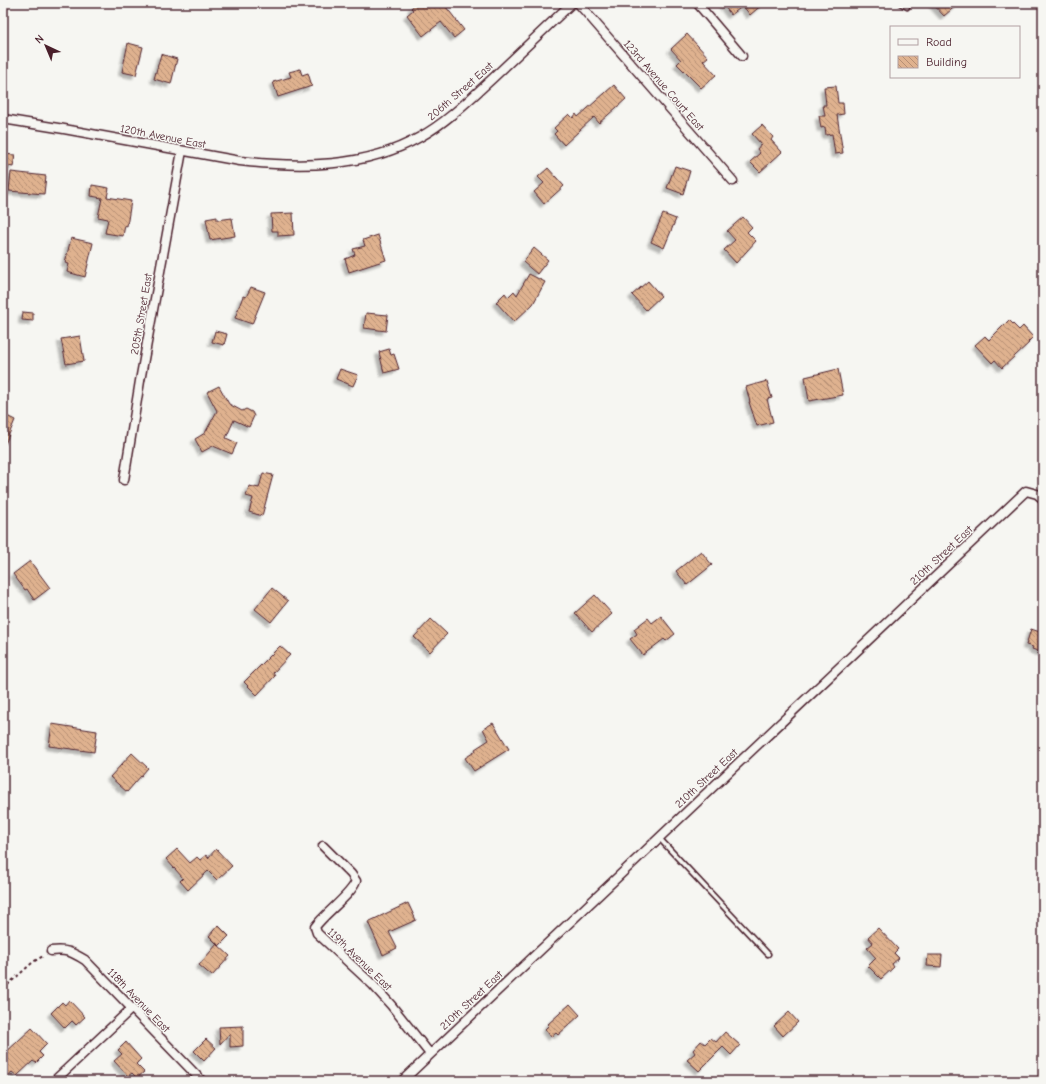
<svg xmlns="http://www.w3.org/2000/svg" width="1046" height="1084" viewBox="0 0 1046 1084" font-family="'Comic Neue',sans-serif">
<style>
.building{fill:url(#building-back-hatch);stroke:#4a1f2b;filter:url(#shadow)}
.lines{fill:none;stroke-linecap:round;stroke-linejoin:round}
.service-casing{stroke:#4a1f2b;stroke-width:7}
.minor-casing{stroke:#4a1f2b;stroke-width:11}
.path{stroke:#4a1f2b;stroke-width:2;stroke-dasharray:3 3;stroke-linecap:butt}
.service{stroke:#f6f6f2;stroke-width:4}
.minor{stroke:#f6f6f2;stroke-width:8}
.labels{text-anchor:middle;stroke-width:3;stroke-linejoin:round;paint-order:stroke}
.street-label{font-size:11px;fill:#4a1f2b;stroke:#f6f6f2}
</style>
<defs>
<pattern id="building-back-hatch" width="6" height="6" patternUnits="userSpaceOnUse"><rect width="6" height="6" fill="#dfb28f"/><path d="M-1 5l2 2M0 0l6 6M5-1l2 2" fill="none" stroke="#b79075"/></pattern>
<filter id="shadow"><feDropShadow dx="-3.5" dy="3.5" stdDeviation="1" flood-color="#0004"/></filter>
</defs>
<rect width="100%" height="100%" fill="#f6f6f2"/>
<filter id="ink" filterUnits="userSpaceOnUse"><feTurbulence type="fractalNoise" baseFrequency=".025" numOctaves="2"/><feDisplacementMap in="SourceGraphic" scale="8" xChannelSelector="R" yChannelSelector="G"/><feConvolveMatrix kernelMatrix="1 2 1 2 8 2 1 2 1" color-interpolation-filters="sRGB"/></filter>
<g filter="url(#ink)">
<path class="building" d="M417,3H443L464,30L454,38L441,22L423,36L407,15L413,10L411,8Z
M722,3H764L750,15L743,6L731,15Z
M932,3H959L944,16Z
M687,34L708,57L703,61L716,75L701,88L677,64L681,60L671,49Z
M128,43L143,47L136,75L122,72Z
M161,54L177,59L171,84L154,79Z
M300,69L302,75L308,73L312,86L278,97L273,82L291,77L289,72Z
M614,85L626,99L599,123L594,117L564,145L554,134L557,131L554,128L569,114L573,118L576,114L578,117Z
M836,86L838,103H843L844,114L837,115L843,153L835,154L832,134L826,135L825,127L821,128L819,116H825L823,105H826L824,87Z
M762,125L773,137L771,140L782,152L760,172L750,162L760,153L757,149L761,144L752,134Z
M3,154L15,155L13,167L3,165Z
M675,166L690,171L683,194L667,188Z
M548,168L564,186L544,204L534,192L544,183L538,177Z
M11,172L46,176L44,194L9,191Z
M92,185L109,188L107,197L131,201L127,226L125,225L123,236L105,233L108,219L98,217L102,198L91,196Z
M293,213L294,235L278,236V231H272L271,214Z
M663,214L676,219L664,248L651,242Z
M217,217V220L232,218L235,236L210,240L206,219Z
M743,217L752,227L747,232L756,241L736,263L724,250L735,240L727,231Z
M378,235L386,260L349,272L345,259L355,255L353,249L365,246L363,240Z
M71,238L93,243L85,277L67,272L69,264L65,263Z
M534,248L548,260L537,274L523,262Z
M529,274L545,282L533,304L514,322L496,302L505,293L508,297L514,291L517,295Z
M648,281L661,296L646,310L632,295Z
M251,287L265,292L252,324L235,318L243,296L246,297Z
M23,312L33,313V321L22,320Z
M366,313L388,315L386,331L364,328Z
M1009,320L1019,330L1023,326L1033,337L1028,342L1029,343L1002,368L995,360L992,363L975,345L985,336L989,340Z
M215,331L227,334L224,345L212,342Z
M80,336L84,361L66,364L61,339Z
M389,349L391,355L394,354L399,369L384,373L379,352Z
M340,369L358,375L353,386L336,379Z
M838,369L843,395L809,401L805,377Z
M767,381L772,398L767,399L773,422L757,426L749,402H750L746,387Z
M219,386L229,404L242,411L246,409L252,412L254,416L249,427L234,420L226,438L237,443L232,454L213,446L202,452L195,439L205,433L217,411L207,392Z
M3,414L15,420L3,449Z
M263,473L273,475L262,516L249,512L253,498L246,496L249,486L259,488Z
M701,551L712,565L687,585L676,571Z
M30,561L50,588L34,600L27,589L25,590L13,574Z
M272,588L288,601L271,622L255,609Z
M595,595L612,614L592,632L575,613Z
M661,616L675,634L666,641L664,639L643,655L630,639L637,634L634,629L648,618L652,623Z
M431,619L447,634L430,652L414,637Z
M1031,629L1043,633V653L1032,649L1033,647L1026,645Z
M280,646L290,655L273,673L275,676L257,695L244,682Z
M493,723L509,749L474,771L465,758L476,751L475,749L489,740L483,729Z
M52,724L97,731L94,752L49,746Z
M132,753L148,768L127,792L110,777Z
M177,849L190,863L197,857L200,860L206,855L208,858L216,849L232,866L217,880L208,871L188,890L180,881L183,878L166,859Z
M408,903L416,920L389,932L397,948L383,955L368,922Z
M218,925L229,936L219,946L209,936Z
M878,928L898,949L894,953L899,958L892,964L894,967L881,979L868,966L876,958L867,948L873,943L868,937Z
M217,944L230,956L212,976L199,965Z
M928,955H942L941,967L927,966Z
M69,1000L85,1017L76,1025L72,1021L65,1028L51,1013L62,1002L65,1005Z
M570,1004L580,1015L558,1035L556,1033L551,1037L545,1029L549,1025L548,1024Z
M789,1012L798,1022L783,1036L774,1026Z
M243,1026V1046L230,1047V1033L220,1044L219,1027Z
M32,1028L47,1044L39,1052L43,1056L36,1063L33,1061L17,1076L12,1072L3,1080V1055Z
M725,1032L740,1045L731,1055L723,1047L699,1071L687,1060L695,1053L693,1050L701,1041L705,1044L711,1038L716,1042Z
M206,1039L216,1048L204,1061L194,1051Z
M126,1042L141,1059L136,1064L144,1072L137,1078L132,1073L128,1076L114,1061L122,1054L118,1050Z"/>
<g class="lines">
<g class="service-casing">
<path id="service" d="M900,3L907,7
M659,838L768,954"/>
</g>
<g class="minor-casing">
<path id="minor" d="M578,3L733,181
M697,3L742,56
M3,119L64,129L240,161C300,168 366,168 420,137C447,122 470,99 493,78C519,53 546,28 572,3
M124,480L140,381L182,151
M323,846L351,874L356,881C352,894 325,913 315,927L317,933L373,985L391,1005L430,1054
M51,951C66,949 72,952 85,960L202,1081
M54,1081L131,1009
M402,1081L1026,491L1037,494L1043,499"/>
</g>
<path class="path" d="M3,989L33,962L43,956"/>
<use href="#service" class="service"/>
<use href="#minor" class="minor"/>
</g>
</g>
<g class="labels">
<g class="street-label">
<text transform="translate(664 85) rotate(49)" y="4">123rd Avenue Court East</text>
<text transform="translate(460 91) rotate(-41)" y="4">206th Street East</text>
<text transform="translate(163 136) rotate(11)" y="4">120th Avenue East</text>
<text transform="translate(141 314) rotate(-80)" y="4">205th Street East</text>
<text transform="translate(941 555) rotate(-43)" y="4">210th Street East</text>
<text transform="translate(706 778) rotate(-43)" y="4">210th Street East</text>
<text transform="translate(360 959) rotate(44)" y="4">119th Avenue East</text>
<text transform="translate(139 1000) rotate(46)" y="4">118th Avenue East</text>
<text transform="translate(471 1000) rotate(-43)" y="4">210th Street East</text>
</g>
</g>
<rect width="1046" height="1084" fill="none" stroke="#f6f6f2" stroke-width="16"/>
<rect x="8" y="8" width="1030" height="1068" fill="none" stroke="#4a1f2b" stroke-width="1.5" filter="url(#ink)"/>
<rect x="890" y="26" width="130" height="52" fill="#f6f6f2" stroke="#b1a0a2"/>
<rect x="898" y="39" width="20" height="6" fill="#f6f6f2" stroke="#b1a0a2"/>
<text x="926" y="46" font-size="12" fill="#4a1f2b">Road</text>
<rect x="898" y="56" width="20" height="12" fill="url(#building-back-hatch)" stroke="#b1a0a2"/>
<text x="926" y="66" font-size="12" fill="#4a1f2b">Building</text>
<g transform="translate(46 46) rotate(316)" stroke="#f6f6f2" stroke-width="3" paint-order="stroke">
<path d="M0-3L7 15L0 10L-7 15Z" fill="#4a1f2b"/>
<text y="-6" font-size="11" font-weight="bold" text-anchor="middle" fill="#4a1f2b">N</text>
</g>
</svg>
